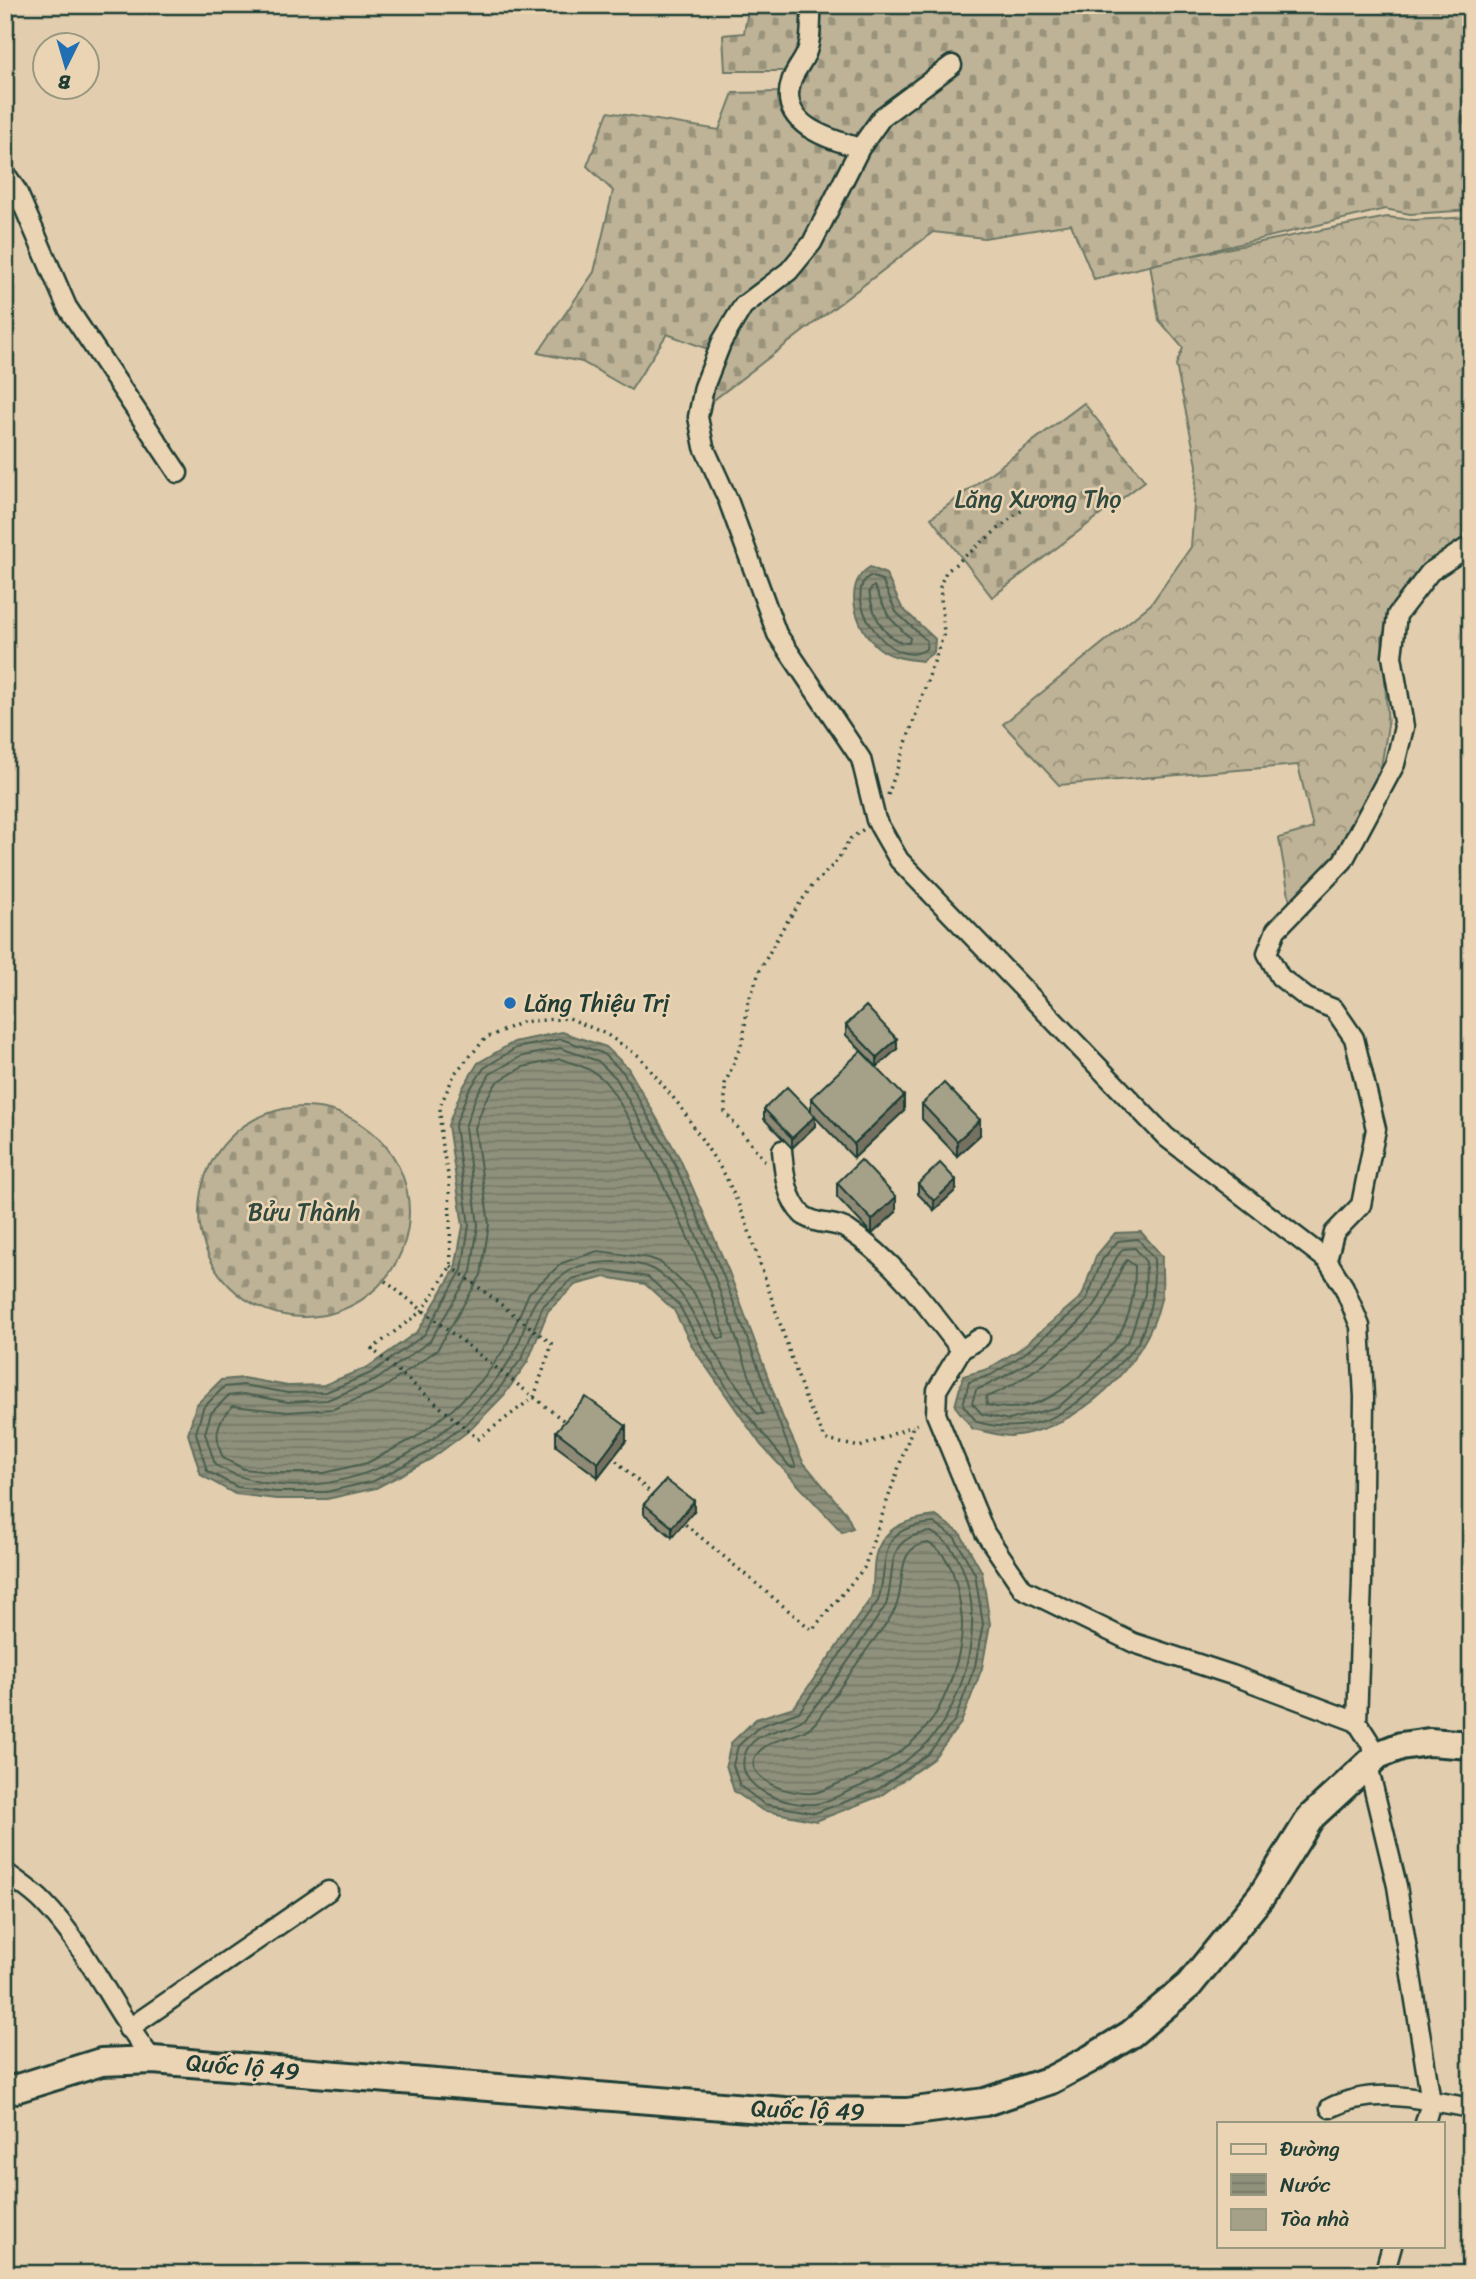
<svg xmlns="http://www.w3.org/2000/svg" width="1476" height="2279" viewBox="0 0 1476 2279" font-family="Sriracha,sans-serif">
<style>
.forest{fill:url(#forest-crowns);stroke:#6e7866;stroke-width:2}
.cemetery{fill:url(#cemetery-stones);stroke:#6e7866;stroke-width:2}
.water{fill:url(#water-rules);stroke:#626f5f;stroke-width:2}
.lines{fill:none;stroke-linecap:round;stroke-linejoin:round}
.shore{stroke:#4c5f50;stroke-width:2}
.minor-casing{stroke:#1f3d34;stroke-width:23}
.highway-casing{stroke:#1f3d34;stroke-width:32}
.path{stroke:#1f3d34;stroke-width:3.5;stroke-dasharray:2 5;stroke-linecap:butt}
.minor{stroke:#ead4b3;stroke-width:18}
.highway{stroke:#ead4b3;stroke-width:26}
.wall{fill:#8e8a76;stroke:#1f3d34;stroke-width:2}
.shaded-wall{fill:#747160;stroke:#1f3d34;stroke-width:2}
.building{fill:#a5a189;stroke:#1f3d34;stroke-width:2}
.poi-dot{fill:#1f6fb2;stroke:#ead4b3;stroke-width:2.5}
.labels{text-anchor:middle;stroke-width:5;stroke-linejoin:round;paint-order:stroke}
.park-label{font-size:24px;fill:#2f493e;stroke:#ead4b3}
.poi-label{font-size:24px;fill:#1f3d34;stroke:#ead4b3;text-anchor:start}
.street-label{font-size:24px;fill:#1f3d34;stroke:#ead4b3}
</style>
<defs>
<pattern id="forest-crowns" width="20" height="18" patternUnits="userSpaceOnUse" patternTransform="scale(1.75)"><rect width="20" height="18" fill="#beb397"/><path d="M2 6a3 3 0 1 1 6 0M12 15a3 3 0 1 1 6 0" fill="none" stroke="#9a937c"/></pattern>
<pattern id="cemetery-stones" width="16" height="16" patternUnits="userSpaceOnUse" patternTransform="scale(1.75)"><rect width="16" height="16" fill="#beb397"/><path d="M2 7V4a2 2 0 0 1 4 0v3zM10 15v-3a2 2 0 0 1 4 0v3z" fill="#9a937c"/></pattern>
<pattern id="water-rules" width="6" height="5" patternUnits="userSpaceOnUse" patternTransform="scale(1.75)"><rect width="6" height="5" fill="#8f917b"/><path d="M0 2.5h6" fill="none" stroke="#747866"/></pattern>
</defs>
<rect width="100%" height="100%" fill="#e2ceae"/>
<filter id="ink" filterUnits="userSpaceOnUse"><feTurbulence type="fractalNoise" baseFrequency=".0143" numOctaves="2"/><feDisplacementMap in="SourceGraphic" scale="14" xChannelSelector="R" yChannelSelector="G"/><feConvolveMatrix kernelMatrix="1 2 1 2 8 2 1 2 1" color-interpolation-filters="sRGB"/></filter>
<g filter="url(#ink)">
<path class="forest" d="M1387,217L1414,220L1471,217V536L1447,550L1401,596L1382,637L1388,725L1380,774L1333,857L1290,902L1279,838L1313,828L1298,765L1059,785L1003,724L1151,604L1191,547L1197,465L1176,365L1183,348L1159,320L1150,264Z"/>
<path class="cemetery" d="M749,5H1462L1465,44L1471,49V210L1410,214L1385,209L1094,279L1071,224L984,238L933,232L694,415L691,405L716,352L667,334L631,390L582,362L538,353L594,272L613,191L587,166L608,112L719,130L733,93L784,92L786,71H725L723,35L744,33Z
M1084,403L1145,481L992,597L931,518Z
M199 1212a105 105 0 1 1 210 0a105 105 0 1 1-210 0Z"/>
<path class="water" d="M870,567L886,574L902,608L935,639L934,652L922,661C906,659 892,658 879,648C856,630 841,584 870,567Z
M562,1032L606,1047L628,1068L680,1159L729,1272L783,1418L803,1462L846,1513L853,1528L842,1532L761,1445L693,1348L674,1310L645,1284L605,1277L575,1285L548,1311L528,1361L504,1395L471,1429L431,1459L376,1488L327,1499H276L235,1494L201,1475L188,1434L196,1405L221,1380L243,1378L288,1386L324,1385L368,1367L418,1331L455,1269L463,1226L448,1125L462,1089L478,1063L514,1042Z
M1141,1232L1162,1256C1161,1269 1164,1286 1161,1299C1146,1365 1079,1430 1011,1436C999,1436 985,1431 973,1429L955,1406L963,1376L988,1369L1020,1349L1082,1296L1096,1256L1115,1233Z
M936,1516L960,1533L982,1572L990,1624L982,1668L961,1723L933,1759L880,1796L816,1821L762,1810L734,1791L726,1765L731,1743L756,1719L794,1707L871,1598C875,1584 872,1568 876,1554C885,1525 910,1519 936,1516Z"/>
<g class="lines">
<path class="shore" d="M870,576L882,580L896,612L927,641L926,649C890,674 839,593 870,576Z
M874,586L889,617L910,638L909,643C884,643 872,612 869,591Z
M561,1039L602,1053L623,1072L674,1162L723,1275L796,1467H790L731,1394L700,1344L679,1305L648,1277L605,1270L572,1279L543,1306L522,1358L498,1390L466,1424L427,1453L374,1481L326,1492H276L237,1487L207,1471L196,1433L203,1408L224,1387L243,1385L288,1393L326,1392L371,1373L424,1335L462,1270L469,1225L455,1126L468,1092L484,1068L516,1048Z
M560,1048L598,1061L616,1078L666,1166L715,1278L763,1414H758C740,1390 721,1365 707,1339C692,1314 681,1283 652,1269C631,1259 584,1259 565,1274C555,1281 540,1293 534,1304C525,1319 523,1337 514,1353C509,1363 500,1374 493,1383C431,1461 308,1518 215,1465L205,1433L211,1413L228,1396L243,1394L288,1402L327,1400L376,1380L430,1341L471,1272L478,1225L465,1127L476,1096L490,1074L520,1057Z
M560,1059C578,1065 595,1069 607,1084C632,1114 724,1304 724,1338H718L694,1293L660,1262L649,1258L598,1251L562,1263L529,1293L505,1348L484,1378L453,1409L416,1437L367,1463L324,1473H278L244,1469L223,1458C214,1436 215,1423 233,1406L288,1412L333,1409L382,1389L437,1350L481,1275L489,1224L475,1128L485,1101L497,1082L523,1067Z
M1138,1239L1154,1259C1155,1288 1151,1315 1138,1342C1133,1352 1121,1361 1113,1370C1074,1411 1035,1438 977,1422L963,1405L969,1382L991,1375L1024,1354L1086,1301L1102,1260L1118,1241Z
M1123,1249L1135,1248L1146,1262L1145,1294L1129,1340L1095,1376L1058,1407L1009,1420L982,1414L972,1403L976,1390C1013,1375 1068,1338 1094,1306C1107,1289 1107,1267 1123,1249Z
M1127,1260L1135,1266C1135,1288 1132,1313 1120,1333C1115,1342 1105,1350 1099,1357C1070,1388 1032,1418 987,1405L986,1397C1015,1388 1088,1335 1104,1309C1114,1294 1115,1274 1127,1260Z
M934,1523L955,1538L975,1574L983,1624L975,1666L955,1720L928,1754L877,1790L815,1813L764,1804L740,1786L733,1765L738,1746L760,1726L799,1712L878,1601C891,1558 873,1528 934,1523Z
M931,1532C958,1545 967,1575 971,1602C977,1650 958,1714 922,1748C901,1766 874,1781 849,1791C839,1795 826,1803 815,1804C789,1807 733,1789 745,1754C753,1730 784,1732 802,1720C816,1712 873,1624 886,1605C897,1570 882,1537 931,1532Z
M928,1543C953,1555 958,1587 961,1612C966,1642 952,1683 938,1710C918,1747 875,1770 837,1784C830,1787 820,1793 812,1793C799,1794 776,1789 766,1781C757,1775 749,1766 756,1755C771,1735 800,1740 816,1722C834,1696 852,1671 870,1645C878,1634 889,1622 895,1609C907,1585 893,1547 928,1543Z"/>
<g class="minor-casing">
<path id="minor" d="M812,5C810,19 812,35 808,48C805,61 794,70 791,82C778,125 829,139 860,148
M952,65L882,117L860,148L812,243L789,271L743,306L722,341L704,387L698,417L704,447L728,500L777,634L861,759L876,820L899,860L1166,1137L1327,1260
M5,173L17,191L67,307L178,473
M782,1150C784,1172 786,1199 803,1215C817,1226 835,1221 848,1230C894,1260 928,1307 961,1350
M980,1338L961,1350L937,1390L936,1414L985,1533L1023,1589L1134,1643L1232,1675L1357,1722
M1378,1755L1357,1722L1362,1581L1364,1397L1360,1326L1344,1287L1327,1260L1334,1233L1361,1205L1376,1129L1354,1038L1334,1009L1307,998L1280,977L1267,953L1276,930L1343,861L1395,764L1404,727L1392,656L1397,615L1430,572L1471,545
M1368,1765L1397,1886L1431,2102L1425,2123
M5,1872C18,1882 33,1891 44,1903C88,1948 113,2011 153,2060
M128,2029L328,1891
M1330,2108C1375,2085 1423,2100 1471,2108
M1384,2274L1392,2246"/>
</g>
<g class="highway-casing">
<path id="highway" d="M5,2092L101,2062L153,2060L785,2111L907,2112L985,2102L1051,2080L1090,2059L1131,2034L1189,1985L1262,1895L1311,1817L1378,1755L1401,1746L1429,1742L1471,1745"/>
</g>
<path class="path" d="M888,795L944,633L940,585L946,572L1015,515L1038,500
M765,1161L725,1112V1084L743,1040L748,1003L760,970L784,926L812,886L837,861L850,839L864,829
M451,1266L552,1344L534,1397L478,1439L372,1349L423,1310L451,1266L449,1179L441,1141L440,1106L455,1073L486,1038L522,1022L569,1018L606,1034L639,1056L680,1106L725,1175L745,1219L806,1401L826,1440L860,1447L913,1426
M385,1281L568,1424
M611,1456L654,1496
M680,1520L812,1630L864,1568L913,1426L922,1422"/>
<use href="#minor" class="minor"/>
<use href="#highway" class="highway"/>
</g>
<path class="wall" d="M846,1025L897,1049L877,1067L846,1035Z
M811,1098L904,1111L854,1158L815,1117V1126L792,1148L764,1119V1109L811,1112Z
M922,1104L980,1135L957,1156L922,1119Z
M837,1183L896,1212L872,1234L837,1197Z
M918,1184L956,1190L934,1210L918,1194Z
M556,1431L626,1441L598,1477L556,1446Z
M644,1504L694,1511L672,1537L644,1514Z"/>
<path class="shaded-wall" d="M897,1039V1049L877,1067V1057Z
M904,1096V1111L854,1158V1144Z
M815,1116V1126L792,1148V1138Z
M980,1120V1135L957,1156V1141Z
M956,1180V1190L934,1210V1201Z
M896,1197V1212L872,1234V1220Z
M626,1426V1441L598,1477V1463Z
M694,1501V1511L672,1537V1527Z"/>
<path class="building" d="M866,1006L897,1039L877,1057L846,1025Z
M861,1051L904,1096L854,1144L811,1098Z
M944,1083L980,1120L957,1141L922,1104Z
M787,1087L815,1116L792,1138L764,1109Z
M861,1160L896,1197L872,1220L837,1183Z
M940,1163L956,1180L934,1201L918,1184Z
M586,1397L626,1426L598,1463L556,1431Z
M666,1480L694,1501L672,1527L644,1504Z"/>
</g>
<circle class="poi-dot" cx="510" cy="1003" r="7"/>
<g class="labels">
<g class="park-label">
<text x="1038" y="507">Lăng Xương Thọ</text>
<text x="304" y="1220">Bửu Thành</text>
</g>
<g class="poi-label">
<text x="524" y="1011">Lăng Thiệu Trị</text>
</g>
<g class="street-label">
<text transform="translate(243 2067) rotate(5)" y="8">Quốc lộ 49</text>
<text transform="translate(808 2110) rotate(2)" y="8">Quốc lộ 49</text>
</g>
</g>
<rect width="1476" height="2279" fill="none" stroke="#ead4b3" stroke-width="28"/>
<rect x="14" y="14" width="1448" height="2251" fill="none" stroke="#1f3d34" stroke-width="2.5" filter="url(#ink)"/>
<rect x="1217" y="2122" width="228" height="126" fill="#ead4b3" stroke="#999880" stroke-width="2"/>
<rect x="1231" y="2144" width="35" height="10" fill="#ead4b3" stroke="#999880" stroke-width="2"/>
<text x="1280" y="2156" font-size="21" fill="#1f3d34">Đường</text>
<rect x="1231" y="2174" width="35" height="21" fill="url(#water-rules)" stroke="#999880" stroke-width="2"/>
<text x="1280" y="2192" font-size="21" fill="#1f3d34">Nước</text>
<rect x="1231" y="2209" width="35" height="21" fill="#a5a189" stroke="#999880" stroke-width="2"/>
<text x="1280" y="2226" font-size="21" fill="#1f3d34">Tòa nhà</text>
<g transform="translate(66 66) rotate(185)"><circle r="33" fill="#ead4b3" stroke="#999880" stroke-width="2"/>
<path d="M0-5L12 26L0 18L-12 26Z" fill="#1f6fb2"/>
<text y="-10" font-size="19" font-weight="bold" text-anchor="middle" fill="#1f3d34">B</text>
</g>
</svg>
